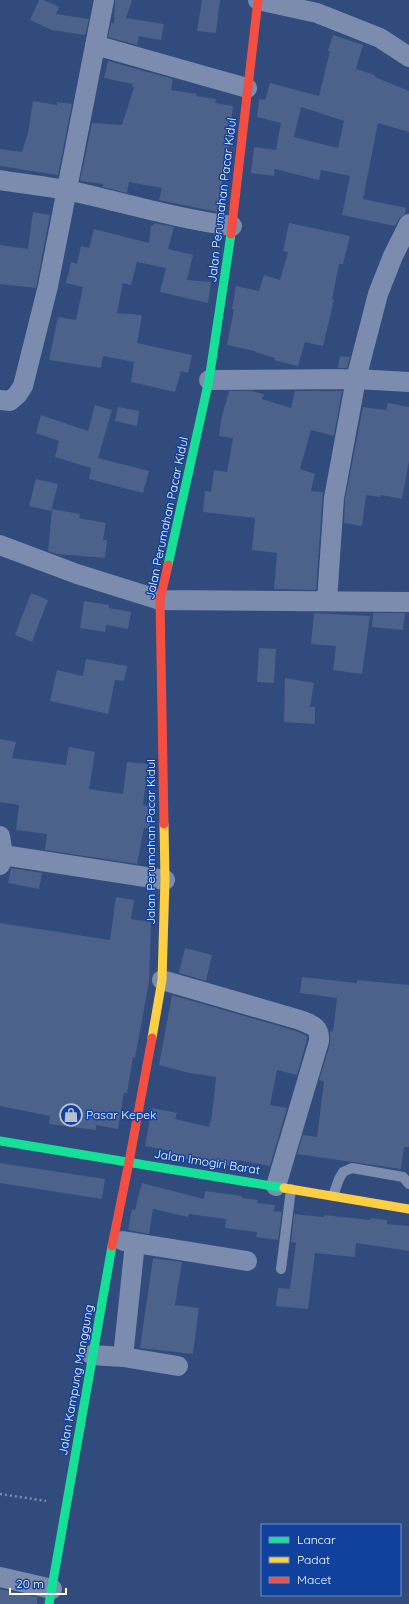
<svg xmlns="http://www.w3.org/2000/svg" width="409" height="1604" viewBox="0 0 409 1604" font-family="Quicksand,sans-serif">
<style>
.building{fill:#4c628a;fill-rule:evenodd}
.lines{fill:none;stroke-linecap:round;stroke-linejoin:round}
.path{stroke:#7b8cae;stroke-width:2.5;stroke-dasharray:2 3;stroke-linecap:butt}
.lane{stroke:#7b8cae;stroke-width:10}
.street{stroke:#7b8cae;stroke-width:20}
.fast{stroke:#16e098;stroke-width:9}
.slow{stroke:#ffcf43;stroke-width:9}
.jam{stroke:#f24e42;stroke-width:9}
.labels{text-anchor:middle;stroke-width:3;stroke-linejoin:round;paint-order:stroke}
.street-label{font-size:12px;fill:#fff;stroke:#10419c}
.poi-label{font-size:12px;fill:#fff;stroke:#10419c;text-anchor:start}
</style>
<rect width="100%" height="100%" fill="#304b7c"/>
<path class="building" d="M39,0H44L59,7L56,14L89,19L85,35L52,30L30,20Z
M115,0H132L126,18L164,24L161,40L139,36L137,45L108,37L111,23H114Z
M202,0H220L216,33L197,31Z
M333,35L363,45L356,69L375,75V77L409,91V132L378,123L363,199L406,208L405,214L399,219L395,226L342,215L350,176L321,170L319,180L275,169L274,176L251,173L254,147L276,150L281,123L257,117L259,99L265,100L270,83L319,96L330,51H328ZM301,107L344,121L338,148L294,137Z
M108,61L173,79L171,90L197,94L196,96L216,99L215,103L233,106L226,169H224L217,212L159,200L162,188L129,182L127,193L103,187V184L80,181L92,123L122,125L134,87H132L133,84L104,78Z
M33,101L57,105V102L72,104L58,175L0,166V149L22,152L28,133Z
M33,212L50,215L36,288L0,284V245L28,249Z
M154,223L174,227L168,249L193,255L187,280L211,282L208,303L160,292L166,268L137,262L131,285L123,283L117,313L142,315L137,343L192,355L188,373L181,371L175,392L131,382L134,362L103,356L101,368L49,360L58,317L76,320L83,287L66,283L71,262L77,264L81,246L89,248L94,229L149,243L151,225L153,226Z
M289,223L350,236L343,264H339L332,299L334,300L323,346L305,342L298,366L274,360L275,358L255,352V351L227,345L234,309H232L236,286L259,291L264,275L280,280L288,252L283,251Z
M340,356L350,357L347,368H338Z
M229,391H251L264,394L262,399L291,408L295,391H342L334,436L311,430L300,469L315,474L311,491L323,492L316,590L274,589L277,553L252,550L255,518L203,512L205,491L211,492L214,470L227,472L233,438L219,436L221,420Z
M388,403L409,407V461L402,499L381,495L380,497L366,495L362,526L344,523L345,499L363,407L386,410Z
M95,405L112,410L98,458L149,471L143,493L89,479L91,468L55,457L59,441L36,433L41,415L88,431Z
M118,407L139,411L137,426L115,421Z
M36,479L58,484L51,511L29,506Z
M52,509L80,514L79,518L106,523L103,540H107L105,558L57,554L48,551Z
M31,593L48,600L32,642L15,635Z
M84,601L109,605V608L131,612L128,629L106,625L105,632L80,628Z
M314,613L370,616L362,674L333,670L336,646L311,644Z
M373,613H405L403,630L372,627Z
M259,648L276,649L274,683L257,682Z
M86,659L127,666L124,681L115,680L108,714L50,701L57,670L83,676Z
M285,678L314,683L310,707H315V724L284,722Z
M0,739L16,742L12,758L66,765L69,747L95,752L89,789L123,794L127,762L148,764L143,805L151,806V811L149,828H144L137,864L45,850L47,834L16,830L19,805L0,802Z
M11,868L42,873L39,889L8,883Z
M116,897L134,900L131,919L151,922L149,982L135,1058L133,1057L127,1093L124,1092L118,1129L96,1125V1130L49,1124L50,1116L0,1106V923L110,940Z
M185,948L212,955L206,981L179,973Z
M302,977L357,983V980L409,985V1147H404L401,1169L297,1154L303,1135L317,1137L324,1082L319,1080L330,1044V1031L333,1032L337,998L300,993Z
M172,995L296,1031L307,1036V1039L297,1075L277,1070L270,1105L287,1108L270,1166L238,1160L237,1167L184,1159L169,1156L171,1151L145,1146L152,1108L177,1113L175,1119L209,1127L210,1122H211L216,1077L189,1073L159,1065Z
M0,1163L105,1179L102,1199L0,1183Z
M142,1183L204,1199L205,1191L242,1196V1198L258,1200L257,1203L275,1205L274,1211L282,1212L278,1240L256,1237L257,1232L225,1228L226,1219L189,1214L188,1217L153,1209L149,1234L128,1230L132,1209L135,1210Z
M294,1214L324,1217V1215L370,1220L371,1218L387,1220V1224L409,1226V1251L356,1243L355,1257L315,1253L308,1309L276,1306L278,1288L290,1289L296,1243L291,1242Z
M153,1258L182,1262L175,1305L199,1308L193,1354L140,1348Z
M0,1589L37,1597V1604H0Z"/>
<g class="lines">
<path class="path" d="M0,1494L46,1501"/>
<path class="lane" d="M333,1196L339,1179L343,1172L352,1168L403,1177L409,1184
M281,1269L291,1189"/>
<path class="street" d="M258,0L317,13L380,38L409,57
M95,45L247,88
M0,180C25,184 51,187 76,192C128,204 179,219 232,226
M209,380L356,379L409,382
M0,400L10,401L17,395L23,386L48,286L104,0
M0,545L77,574L160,600L409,602
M327,601L334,498L356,379L378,294L393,256L409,224
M0,836L3,855L0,865
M3,855L165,880
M162,980L300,1020C312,1025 320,1026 319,1041L276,1186
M123,1241L247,1261
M135,1243L123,1357L178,1366
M92,1355L123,1357
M0,1577L52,1589"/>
<path class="fast" d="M168,565L209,380L231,234
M0,1141L284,1188
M49,1604L112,1246"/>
<path class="slow" d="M152,1038L162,980L165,880L164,824
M284,1188L409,1209"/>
<path class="jam" d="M231,234L258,0
M164,824L160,600L168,565
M112,1246L129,1162L152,1038"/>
</g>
<defs>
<g id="shop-ring" transform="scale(1.15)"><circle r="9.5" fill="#10419c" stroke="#b7c0d1" stroke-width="1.5"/><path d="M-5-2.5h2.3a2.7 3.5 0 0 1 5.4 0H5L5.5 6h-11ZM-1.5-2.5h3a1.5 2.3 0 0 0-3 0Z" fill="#b7c0d1"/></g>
</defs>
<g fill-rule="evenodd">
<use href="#shop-ring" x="71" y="1115"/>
</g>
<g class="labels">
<g class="street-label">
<text transform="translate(222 200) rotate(-83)" y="4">Jalan Perumahan Pacar Kidul</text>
<text transform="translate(167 518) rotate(-78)" y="4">Jalan Perumahan Pacar Kidul</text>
<text transform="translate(151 842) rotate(-90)" y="4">Jalan Perumahan Pacar Kidul</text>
<text transform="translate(207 1162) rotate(9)" y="4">Jalan Imogiri Barat</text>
<text transform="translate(76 1380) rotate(-80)" y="4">Jalan Kampung Manggung</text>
</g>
<g class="poi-label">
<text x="86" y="1119">Pasar Kepek</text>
</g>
</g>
<rect x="261" y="1524" width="140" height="72" fill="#10419c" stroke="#708dc4"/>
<rect x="269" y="1537" width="20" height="6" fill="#16e098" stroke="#708dc4"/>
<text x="297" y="1544" font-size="12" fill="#ffffff">Lancar</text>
<rect x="269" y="1557" width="20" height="6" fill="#ffcf43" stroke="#708dc4"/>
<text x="297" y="1564" font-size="12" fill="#ffffff">Padat</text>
<rect x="269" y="1577" width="20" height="6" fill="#f24e42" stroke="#708dc4"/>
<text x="297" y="1584" font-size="12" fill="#ffffff">Macet</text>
<path d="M10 1588v6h56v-6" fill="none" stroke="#ffffff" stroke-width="2"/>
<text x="16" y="1588" font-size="12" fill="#ffffff" stroke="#10419c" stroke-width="3" paint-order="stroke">20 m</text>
</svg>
